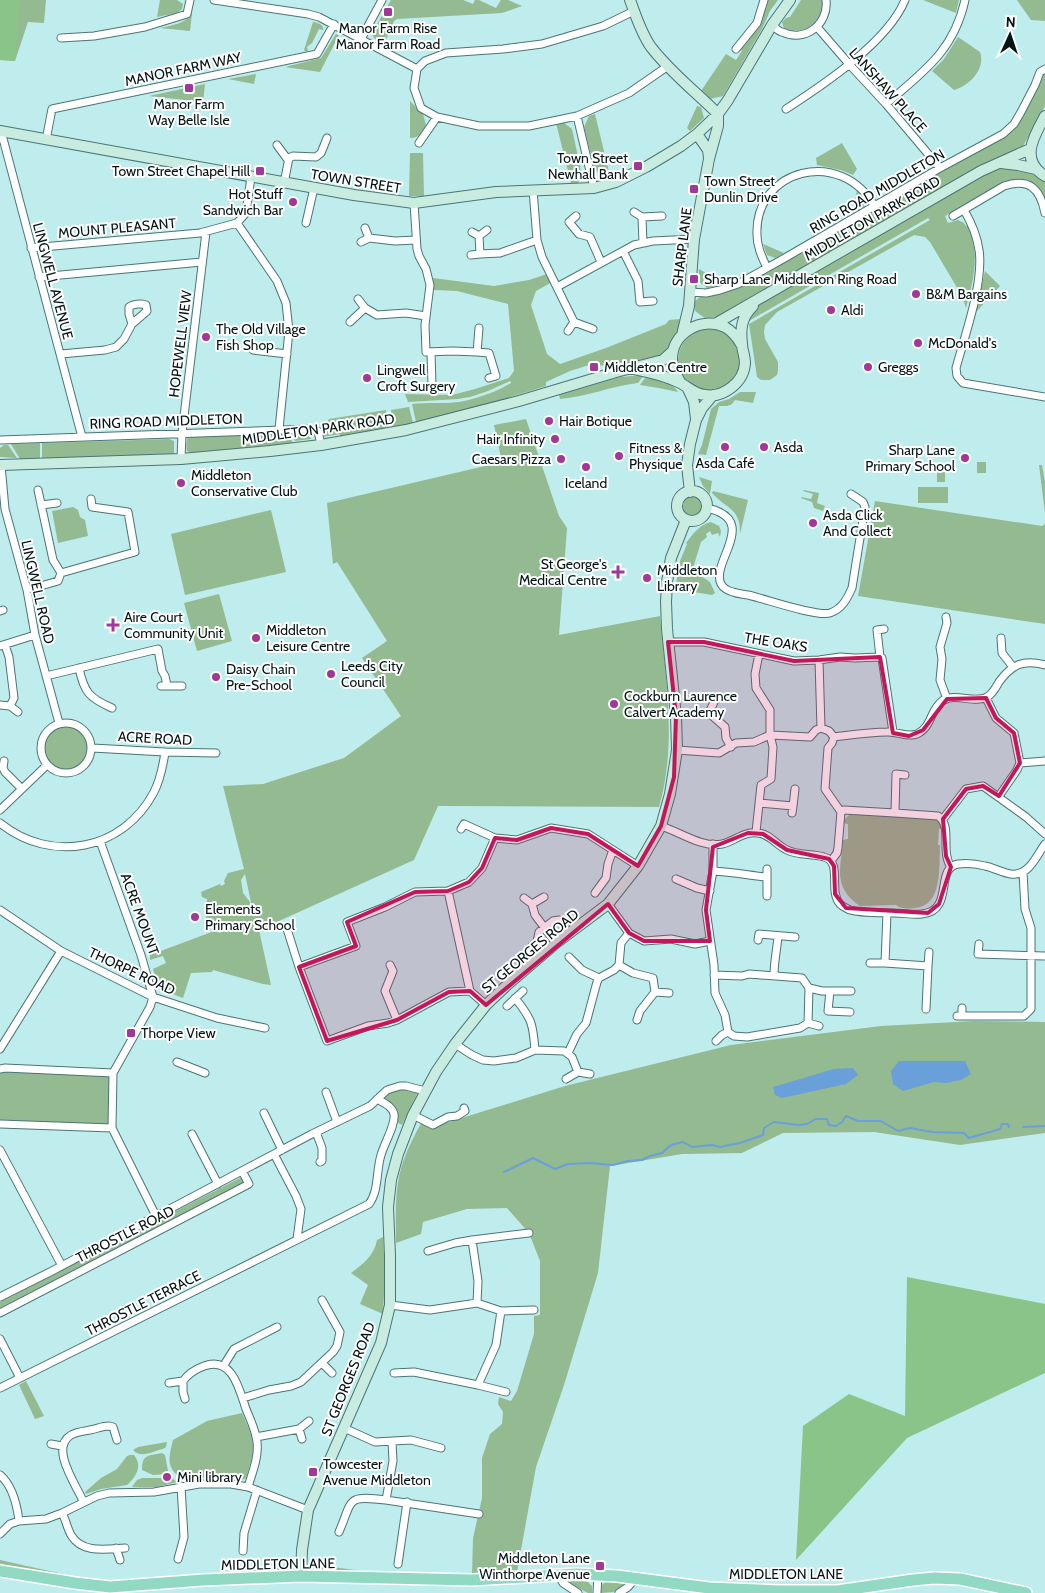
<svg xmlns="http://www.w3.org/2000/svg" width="1045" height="1593" viewBox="0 0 1045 1593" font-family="Cabin,sans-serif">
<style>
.green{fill:#94ba92;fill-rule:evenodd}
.forest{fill:#8bc488}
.water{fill:#69a0d9}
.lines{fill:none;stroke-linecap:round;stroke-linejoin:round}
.stream{stroke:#69a0d9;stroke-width:2}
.street-casing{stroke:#4b7575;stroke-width:9}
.secondary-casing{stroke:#4b7575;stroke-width:12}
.primary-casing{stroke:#fff;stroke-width:14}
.street{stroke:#fff;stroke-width:7}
.secondary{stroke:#c9ece1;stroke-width:10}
.primary{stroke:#92d9c4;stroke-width:11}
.marked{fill:#c2185b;fill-opacity:0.2;stroke:#c2185b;stroke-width:4;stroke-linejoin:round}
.poi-dot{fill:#a03799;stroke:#fff;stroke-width:2}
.labels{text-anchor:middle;stroke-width:4;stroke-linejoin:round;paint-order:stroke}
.poi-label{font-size:14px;fill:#041414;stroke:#fff;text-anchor:start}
.street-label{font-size:14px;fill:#041414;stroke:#fff}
</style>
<rect width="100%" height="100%" fill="#bfecec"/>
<path class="green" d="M0,0H46L44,23L28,22L15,61L0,60Z
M160,0H177L183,4L182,9L177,13L157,17Z
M391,0H463L473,4L475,0H479L496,8L501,0H508L522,6L502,13L397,19L394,21L384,44L374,38L372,33Z
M768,0H778L770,11L762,29L723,96L710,99L701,91L726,54L736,60L742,51L740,49C752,33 765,20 768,0Z
M801,0H823C823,22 805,36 784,29L782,22L786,18L790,17Z
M923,0H959L956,13Z
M1017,0H1045V21L1031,20Z
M192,13L190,31L160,28C173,25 185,24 192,13Z
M313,22C318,23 324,24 323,30L319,29L312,43L307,47L308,51H305L304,50Z
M336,34L339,35L320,72L285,67L321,58Z
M958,37L980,52C986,69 969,86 954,90L932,71L944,59Z
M1045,73V106L1021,150L720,317L705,318L695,311V301L700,297L714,295L770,270L958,162L1007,135L1018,123L1027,109L1043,74Z
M256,74L254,84L228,79Z
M205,84L203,102L149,96Z
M410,101L423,114L426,125C421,133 420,138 410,138Z
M697,106L701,107L704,118L690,131L687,128Z
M595,114L610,176L606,177L595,171L584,127L589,116Z
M563,122L572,129L582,175L578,183H571L556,123Z
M842,143L857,169L853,175L841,170L817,165L816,158Z
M410,153H423L424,196H409Z
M1003,167L1029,172L1045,181V199C1038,186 1021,180 1007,181L945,216L948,223L958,220L964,223L966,226H968C981,253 973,281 966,308L962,296L930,242L925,237L914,235L777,312L765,325L764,332L765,339L778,362V371L777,375L770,380H761L757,377L749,324L930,220L928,218L747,322L751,311L759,304L990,171Z
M857,190L865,200L863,209L853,214Z
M763,244L784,253L775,258L767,255Z
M699,269L725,284L707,288L698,281Z
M985,271L1000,286L977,311L976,310Z
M550,273L554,281L536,291L531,305L547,354L560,364L606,348L666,324L669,320L680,319L678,330L663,356L653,359L614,366L589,365L570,371L546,382V386L475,408L416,422L412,404C428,402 444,404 459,402C477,399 496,392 511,383L510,381L488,391L470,397L458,399L408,402L405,394L452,395L475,389L509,378L514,371L508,304L457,291L434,290L433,278L494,286L529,280Z
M678 360a31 31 0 1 1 62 0a31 31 0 1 1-62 0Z
M644,375L638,383C611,386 587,397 560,399L559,395L620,377Z
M645,378C657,379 672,381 678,392L659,388L640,385Z
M740,392H756L753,403L735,400L731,405H728L729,406H719L706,455L698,454L702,445L711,409L719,402L729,399Z
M409,407L413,423L393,427L391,410Z
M386,410L388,429L340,437V434L323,437L322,430L329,419Z
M526,419L559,516L567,528L559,635L660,616C666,680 677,745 659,807L438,806L414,860L259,930L271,985L263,984L213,970L212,972L191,973L183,998L159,989L153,969L166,963L163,956L150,960V955L217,930L219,933L230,928L229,925L206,923L207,899L202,897L201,892L220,884L221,886L225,884L224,881L228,873L244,869L223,786L263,784L344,758L401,716L362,658L387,641L337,562L333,564L327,503L502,462L494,425ZM245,874L253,912L249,915L250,902L243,893L241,880Z
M288,431L293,444L192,454L187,451C186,447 186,439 189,436Z
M291,431C300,432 307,430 311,439L295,441Z
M169,439L174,441V455L46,461V458H42V443Z
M40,443V458L20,459L11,444Z
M4,445H8L17,458L0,457V448Z
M977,462H986V473H977Z
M1039,465H1042L1045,482V513Z
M937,471H945V482H937Z
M699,477L712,481L710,494L703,486Z
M918,487H948V503H918Z
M804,490L819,493L817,503L825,506L823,511L814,508L812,502L801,498V497L811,499L813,494L803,491Z
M713,491L748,500L740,534C741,508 726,509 712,493Z
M683 506a10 10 0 1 1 20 0a10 10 0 1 1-20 0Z
M875,501L1042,526L1045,524V624L858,596Z
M73,507L78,510L80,517L85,520L88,536L58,543L52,511Z
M271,510L286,572L185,595L171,534Z
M711,522L719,526L721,531L720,537L718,533L712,535L710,531L706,534L707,537L701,542L693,568L695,572L710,582L715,593L712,595L676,589L678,566L687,544L686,543C692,535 700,524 711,522Z
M219,594L232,641L197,651L184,603Z
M43 748a22 22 0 1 1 44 0a22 22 0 1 1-44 0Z
M851,813L937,819L944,826V829H939L938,845H940C939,866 943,906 915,908C908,909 901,909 896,905L860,906C832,886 841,869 843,840L848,839V824L843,823L844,820Z
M974,1021L1045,1022V1133L960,1145L874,1132L783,1133L742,1153L682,1154L610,1166L598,1273L564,1385L536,1467L517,1572L472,1574L473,1538L482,1498V1458L490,1434L502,1424L503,1412L498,1404L499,1397L511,1401L517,1391L534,1334V1316L540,1315V1261L529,1233L507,1208L467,1209L423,1222L421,1234L396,1243C396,1216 394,1188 403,1162C408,1147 415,1134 423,1120L433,1125L449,1122L565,1086L731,1045L881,1026Z
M0,1069L113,1073L112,1128L0,1124Z
M406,1089L418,1092L402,1125L398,1123L397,1116L382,1098L391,1092Z
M242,1177L244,1181L242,1186L0,1310V1302L5,1299Z
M383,1237L385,1274L383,1314L360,1304L368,1285L351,1273C363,1264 374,1256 377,1240Z
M26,1381L44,1416L35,1419L19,1385Z
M242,1413C256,1443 256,1447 246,1478C240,1482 236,1479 230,1478C214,1476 199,1478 183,1480C166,1468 168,1460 173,1440L207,1421Z
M167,1442L166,1447L163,1449C153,1451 141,1459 133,1450L138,1447Z
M162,1453L165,1455L168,1471L166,1474L153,1475L142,1470C142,1454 148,1456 162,1453Z
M130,1455H134C143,1466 136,1477 127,1485L101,1489L86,1494L85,1492L101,1478L117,1469L127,1456Z
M142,1478H172L177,1482L157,1487H132L137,1480Z
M0,1560L94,1581L7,1567L0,1563Z
M293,1564L283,1571L229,1573Z
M310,1564L392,1575L319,1571Z
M563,1580H586L592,1586V1593H588Z
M606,1581H609L628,1583L614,1592L601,1593L602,1585Z"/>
<path class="forest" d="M0,0H20L15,61L0,60Z
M907,1277L1045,1304V1373L907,1438L796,1560L803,1426L849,1394L905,1416Z"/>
<path class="water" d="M899,1061H965L971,1074L961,1080L946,1083L934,1082L903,1091L893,1084L891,1071Z
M853,1068L858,1075L846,1084L782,1098L775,1095L773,1087L834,1069Z"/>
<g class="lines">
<path class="stream" d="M1023,1127L1045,1126
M504,1172L533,1158L555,1169L568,1164L590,1163L613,1165L628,1161L642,1160L650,1156L662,1153L671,1145L683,1142L692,1147L712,1145L720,1147L740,1143L763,1135L764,1128L774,1122L798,1125L807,1124L816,1119H827L829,1125L836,1126L842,1122L846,1116L858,1121H881L898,1131L910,1128L932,1132L964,1133L969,1138L1000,1129L1002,1124H1008L1009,1127"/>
<g class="street-casing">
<path id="street" d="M214,0L308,14L319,17L417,69
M634,11L603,26L542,44L503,49L446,53L425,61L417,69L414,88L421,108L437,117L479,126H529L577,116L629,93L668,66
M772,25C775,27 778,31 782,32C805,43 829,24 826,0
M817,27L849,64L886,104L940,168
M61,38L94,36L145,27L187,14L190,0
M361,39L382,0
M736,49L757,23L764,0
M886,104C923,72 954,51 965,0
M786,109C823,85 888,42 905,0
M577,116L594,188
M1,131L82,437
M46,140L52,109L317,54L334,24
M419,143L437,117
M277,145L288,160
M284,183L289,158L293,156L316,157L321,153L327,138
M533,190L537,240L542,257L574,322L593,329
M414,203L417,249L419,256L426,269L430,285L425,325L426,352L453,351L477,352L479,328
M964,210C971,222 977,235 979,250C984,282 965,335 956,368L957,376L963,383L1045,397
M634,212L642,217
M576,216L569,222L579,234L590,237L601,262
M953,216L1004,186C1029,178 1040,188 1045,213
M237,223L277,281L286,303L289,331L279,429
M306,223L314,188
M365,228L369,238
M487,230L479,236L480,254L500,253L537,240
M472,232L479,236
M361,242L369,238L395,241L416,240
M643,243L642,217L662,216
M31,248L200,233L237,223L246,213L251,177
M623,251L638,281L640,302L653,301
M471,255L480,254
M767,268C762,257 757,247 757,235C754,169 841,146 875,207
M39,277L202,262
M557,287L634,245L653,241L694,239
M690,292L706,293L720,290L738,284L783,259L940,168L1003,134L1014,124L1021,112L1035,85L1040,72L1045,69
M358,299L365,308
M350,322L365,308L377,315L406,313L426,316
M568,331L574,322
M253,350L287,354
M431,352L432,386
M477,352L489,353L496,376L489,378
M61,354L105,350L116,347L124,339L132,324L147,311L146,305C142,303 133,304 129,307V314L132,324
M0,440L311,429L318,431L321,445
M181,459L182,433L206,232
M1,465L5,509L27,590L35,635L59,723
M38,490L53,560L61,573
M41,505L57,503
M707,508C761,520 710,562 721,584C723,588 729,591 733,592C738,594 743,594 748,595C766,599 816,617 830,613C842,609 847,599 852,588L865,507L863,502L851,494
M27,590L58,581L61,573L135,552L128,512L92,507L91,499
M0,611L3,610
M946,617L947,623L940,647L942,659L940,680L947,699
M1001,638L1002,653L1013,667
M668,642H704L794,661L819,660L840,657L855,658L880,657L882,658L893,732
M5,645L9,657L14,698L10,706
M0,646L35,635
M880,657L877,630L884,629
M819,660L821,728
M79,668C84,692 89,698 112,708
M46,676L158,649L162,671L165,676L167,686
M161,686H182
M986,698L996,718L1014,733L1020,763L1045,761
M0,705L10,706L18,712
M701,713H709L725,727L726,738L731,747
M709,713L715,700
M41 748a25 25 0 1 1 50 0a25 25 0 1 1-50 0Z
M92,748L165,752L216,753
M677,750L719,753L736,743L754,742L770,735L810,737L816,730L821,728L829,731L834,737
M4,761L3,768L5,772L22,789
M905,775L896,774L895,813L938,816C953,826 940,851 951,867
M999,796L1017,770L1020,763
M759,803L793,806L795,789
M0,810L47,765
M841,812L844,810L895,813
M792,813L793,806
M943,819L966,789L983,786L1026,817L1045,834
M0,823C51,864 123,851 154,792C160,780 163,766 165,752
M661,826C680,832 702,848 722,844C735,841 744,831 758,833C770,834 776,845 787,850C799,856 812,853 824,857C843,862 828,891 840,904C843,907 846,908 850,910C864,914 881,912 895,913C904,913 913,915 922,914C955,911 934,868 958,864C966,863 977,864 985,866C1000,869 1013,881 1027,869C1035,862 1039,852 1045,844
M461,829L464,824L495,838
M756,832L761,785L771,779L773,747L770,735V710L756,688L755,674L759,654
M100,841L141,955L153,997
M713,844V871L706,910L714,965L715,993L725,1015L728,1032
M831,861L837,853L838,848L841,812L825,789L828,748L832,743L834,737C851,735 869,732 887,732C898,731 906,738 917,734C932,727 930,710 942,701C955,692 974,704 987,697C993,694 996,687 999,682C1012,664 1024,659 1045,665
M767,869V896
M713,871C731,872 748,875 766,877
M676,879L697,888L710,891
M448,891L470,991
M595,893L606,878L608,864L613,850
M524,898L532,904L535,915L556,943
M532,904L544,897
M608,904L629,933L644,941L671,939L695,944L710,941
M0,910L61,951L153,997L217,1018L265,1028
M287,929L299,967L327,1041L368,1026L388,1023L397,1020L449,992L470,991L486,1005
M758,940L759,934L795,937
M979,944L978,954L1045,956
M531,947L537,942L539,932L553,921L559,920
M569,957L582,970L599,978
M870,963H885L887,913
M885,963L928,966L926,1009
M390,965L393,971L385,991L397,1020
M619,965L633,973L653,978L655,992L640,1011L637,1020
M928,966L929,952
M299,967L356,946L347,922L385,907L415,892L448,891L469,882L482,868L495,838L517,840L551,828L588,834L638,866
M714,975L742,976L749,974L802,978L809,988L808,1023
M774,975C774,962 777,949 778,936
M809,988L822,991H851
M830,991L828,1011L850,1012
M655,992L669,993
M153,997L150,1007L113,1073L112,1128L156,1216
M515,998C532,1019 533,1024 535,1050
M507,1006L523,991
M957,1016H1024L1031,1009V928L1025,909L1023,872
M962,1016V1008
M808,1023L819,1026
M728,1032L734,1036L747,1037L800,1028L808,1023
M716,1041L722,1035L728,1032
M455,1044L472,1055L483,1060L494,1061L516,1058L535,1050L564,1051L572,1057L578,1072L590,1074
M0,1049L61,951
M568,1053L577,1034L586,1023L597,982L599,978L614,970L619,965L621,943L629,933
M177,1062L205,1073
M0,1069L5,1068L113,1073
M566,1079L578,1072
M326,1092L337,1122
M264,1113L282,1150
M413,1115L433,1125L448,1117L457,1116L465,1111L464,1108
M0,1124L112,1128
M316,1132L322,1148V1161L320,1162
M192,1134L218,1184
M0,1150L62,1266
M274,1154L296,1196L301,1209L297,1239
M472,1240L529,1233
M428,1251L455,1243L472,1240L478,1281L477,1303
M0,1297L54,1270L312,1134L370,1106L387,1090L400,1086H406L425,1091
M390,1305L430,1310L477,1303L501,1311L534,1310
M0,1313L249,1184L242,1171
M0,1339L20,1378
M322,1363L332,1373
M224,1365L234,1349L277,1327
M394,1373L414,1372L478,1385L496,1345L501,1311
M169,1383L183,1381
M478,1385L506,1392
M0,1388L369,1204C379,1191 376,1171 381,1155C384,1144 396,1124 394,1114C392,1106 384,1103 377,1099
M243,1398L269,1390L291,1386L301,1382L333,1352L337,1346L340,1332L322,1300
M185,1399L183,1392V1381C188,1374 196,1369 204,1366C232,1356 239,1388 246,1409C250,1419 256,1431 257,1442C259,1457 252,1473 248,1487
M344,1428L375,1442L411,1440L441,1448
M299,1429L302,1439
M256,1437L299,1429L309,1421
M51,1444L62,1446
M0,1475C13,1486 17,1505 19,1521
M386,1500L479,1514
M83,1501C77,1486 49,1448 71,1435C76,1432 84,1431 90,1430C96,1429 102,1426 109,1426L113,1427L117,1440
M62,1513C66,1520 67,1528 71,1535C82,1554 107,1549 125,1548
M339,1532C353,1499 346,1495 386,1500L393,1461L392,1442
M0,1534L10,1524L19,1521L46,1519L62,1513L97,1496L109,1493L154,1492L199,1484H231L248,1487L308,1510
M116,1548L120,1560
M243,1551L244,1533L257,1490
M178,1559L184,1537L181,1486
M398,1564L407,1502
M558,1574L563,1583L578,1593
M597,1593L598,1575
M619,1593L628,1587L635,1579"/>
</g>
<g class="secondary-casing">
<path id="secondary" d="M630,0C636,16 641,33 651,47C670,72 696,92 718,114
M1045,116C1034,136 1019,160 1045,176
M0,131L354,195L414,203L496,192L594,188L616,182L646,167L681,146L697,134L718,114L728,100L772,25L790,0
M697,134L708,150L709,158
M1001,163L1018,165L1036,169
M715,324L981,171L1030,149
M682,335L689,306L694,239L709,159L718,126V114
M634,369C649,372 664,375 678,382C688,386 693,394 705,395C724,398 744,382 745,363C745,356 742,350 742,344C740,327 742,317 753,306
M680,382C677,376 673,369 672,361C671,333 701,316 725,327C732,331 737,337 741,344
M688,389L694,402L696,419
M0,465L181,459L270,451L321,445L406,430L519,401L616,372L663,360L673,351
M677 506a15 15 0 1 1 30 0a15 15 0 1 1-30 0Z
M690,492L687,465L690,444L696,420L702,408L713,395
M301,1576L302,1550L308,1510L381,1343L390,1305V1256L388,1207L391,1180L398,1154L413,1115L436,1072L455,1044L486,1005L507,985L556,943L608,904L638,866L661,826L670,794L677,750L676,716L667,629L666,602L667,582L671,558L686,520"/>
</g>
<g class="primary-casing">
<path id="primary" d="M0,1571L75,1583L110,1587L203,1580L301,1576L472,1580L577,1574L617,1576L709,1588L780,1591H837L913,1580L934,1578L960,1579L1026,1593"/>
</g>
<use href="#street" class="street"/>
<use href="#secondary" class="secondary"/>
<use href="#primary" class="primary"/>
</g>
<path class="marked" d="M668,642H704L794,661L880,657L893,733L909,736L923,730L947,699L986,698L996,718L1014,733L1020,763L999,796L983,786L966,789L943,819L946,856L951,867L939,904L928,913L846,908L835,894L834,866L829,859L787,850L763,834L748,833L713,847L706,910L710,941H644L629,933L608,904L486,1005L470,991L449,992L397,1020L327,1041L299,967L356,946L347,922L415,892L448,891L469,882L482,868L495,838L517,840L551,828L588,834L638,866L661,826L674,777L676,716Z"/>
<g class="poi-dot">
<rect x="383" y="7" width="10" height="10" rx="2.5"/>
<rect x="184" y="83" width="10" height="10" rx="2.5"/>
<rect x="633" y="161" width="10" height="10" rx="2.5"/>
<rect x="255" y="166" width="10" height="10" rx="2.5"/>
<rect x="689" y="184" width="10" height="10" rx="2.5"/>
<circle cx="293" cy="202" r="5"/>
<rect x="689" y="274" width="10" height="10" rx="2.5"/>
<circle cx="916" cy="294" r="5"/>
<circle cx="831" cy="310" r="5"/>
<circle cx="206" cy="337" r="5"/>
<circle cx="918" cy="343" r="5"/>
<rect x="589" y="362" width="10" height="10" rx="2.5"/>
<circle cx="868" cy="367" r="5"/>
<circle cx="367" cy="378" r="5"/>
<circle cx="549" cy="421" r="5"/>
<circle cx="555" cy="439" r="5"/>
<circle cx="725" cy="447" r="5"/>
<circle cx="764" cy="447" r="5"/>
<circle cx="619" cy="456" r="5"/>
<circle cx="965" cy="458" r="5"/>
<circle cx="561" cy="459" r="5"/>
<circle cx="586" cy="467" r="5"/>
<circle cx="181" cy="483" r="5"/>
<circle cx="813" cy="523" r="5"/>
<path d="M615.5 564.5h5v5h5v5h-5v5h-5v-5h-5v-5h5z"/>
<circle cx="647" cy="578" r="5"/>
<path d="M110.5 617.5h5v5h5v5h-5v5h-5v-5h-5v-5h5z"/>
<circle cx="256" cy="638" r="5"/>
<circle cx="331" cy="674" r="5"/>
<circle cx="216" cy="677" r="5"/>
<circle cx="614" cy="704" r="5"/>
<circle cx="195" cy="917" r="5"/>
<rect x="126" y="1028" width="10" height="10" rx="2.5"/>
<rect x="308" y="1467" width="10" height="10" rx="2.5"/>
<circle cx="167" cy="1477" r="5"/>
<rect x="595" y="1561" width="10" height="10" rx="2.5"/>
</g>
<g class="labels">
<g class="poi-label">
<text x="388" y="33" text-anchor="middle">Manor Farm Rise<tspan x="388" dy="16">Manor Farm Road</tspan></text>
<text x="189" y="109" text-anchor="middle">Manor Farm<tspan x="189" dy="16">Way Belle Isle</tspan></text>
<text x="628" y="163" text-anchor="end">Town Street<tspan x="628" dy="16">Newhall Bank</tspan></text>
<text x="250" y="176" text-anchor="end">Town Street Chapel Hill</text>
<text x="704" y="186">Town Street<tspan x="704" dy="16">Dunlin Drive</tspan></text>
<text x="283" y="199" text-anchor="end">Hot Stuff<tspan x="283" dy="16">Sandwich Bar</tspan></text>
<text x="704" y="284">Sharp Lane Middleton Ring Road</text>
<text x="926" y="299">B&amp;M Bargains</text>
<text x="841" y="315">Aldi</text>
<text x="216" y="334">The Old Village<tspan x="216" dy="16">Fish Shop</tspan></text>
<text x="928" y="348">McDonald's</text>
<text x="604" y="372">Middleton Centre</text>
<text x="878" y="372">Greggs</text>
<text x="377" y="375">Lingwell<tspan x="377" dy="16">Croft Surgery</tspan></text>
<text x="559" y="426">Hair Botique</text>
<text x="545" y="444" text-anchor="end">Hair Infinity</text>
<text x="774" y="452">Asda</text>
<text x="629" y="453">Fitness &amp;<tspan x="629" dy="16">Physique</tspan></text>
<text x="955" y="455" text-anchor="end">Sharp Lane<tspan x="955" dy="16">Primary School</tspan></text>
<text x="551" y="464" text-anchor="end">Caesars Pizza</text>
<text x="725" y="468" text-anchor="middle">Asda Café</text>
<text x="191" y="480">Middleton<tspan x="191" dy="16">Conservative Club</tspan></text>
<text x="586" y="488" text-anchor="middle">Iceland</text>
<text x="823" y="520">Asda Click<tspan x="823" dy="16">And Collect</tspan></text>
<text x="607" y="569" text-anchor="end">St George's<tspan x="607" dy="16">Medical Centre</tspan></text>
<text x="657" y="575">Middleton<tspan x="657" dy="16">Library</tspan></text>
<text x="124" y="622">Aire Court<tspan x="124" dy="16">Community Unit</tspan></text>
<text x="266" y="635">Middleton<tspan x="266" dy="16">Leisure Centre</tspan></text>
<text x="341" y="671">Leeds City<tspan x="341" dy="16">Council</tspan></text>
<text x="226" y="674">Daisy Chain<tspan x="226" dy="16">Pre-School</tspan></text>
<text x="624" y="701">Cockburn Laurence<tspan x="624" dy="16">Calvert Academy</tspan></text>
<text x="205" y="914">Elements<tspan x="205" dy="16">Primary School</tspan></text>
<text x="141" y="1038">Thorpe View</text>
<text x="323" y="1469">Towcester<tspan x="323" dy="16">Avenue Middleton</tspan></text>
<text x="177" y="1482">Mini library</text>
<text x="590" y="1563" text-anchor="end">Middleton Lane<tspan x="590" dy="16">Winthorpe Avenue</tspan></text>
</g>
<g class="street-label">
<text transform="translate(183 69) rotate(-12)" y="5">MANOR FARM WAY</text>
<text transform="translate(888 90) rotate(48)" y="5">LANSHAW PLACE</text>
<text transform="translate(356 181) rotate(9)" y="5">TOWN STREET</text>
<text transform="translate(877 191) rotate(-30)" y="5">RING ROAD MIDDLETON</text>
<text transform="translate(872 218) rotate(-30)" y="5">MIDDLETON PARK ROAD</text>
<text transform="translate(117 228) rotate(-5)" y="5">MOUNT PLEASANT</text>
<text transform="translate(682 247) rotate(-83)" y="5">SHARP LANE</text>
<text transform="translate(53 281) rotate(75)" y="5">LINGWELL AVENUE</text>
<text transform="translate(180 344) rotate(-83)" y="5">HOPEWELL VIEW</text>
<text transform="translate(166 421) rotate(-2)" y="5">RING ROAD MIDDLETON</text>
<text transform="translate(318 429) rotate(-8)" y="5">MIDDLETON PARK ROAD</text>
<text transform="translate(38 592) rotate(77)" y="5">LINGWELL ROAD</text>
<text transform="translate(776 642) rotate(9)" y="5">THE OAKS</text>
<text transform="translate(155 738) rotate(3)" y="5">ACRE ROAD</text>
<text transform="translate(140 914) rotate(70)" y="5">ACRE MOUNT</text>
<text transform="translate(530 951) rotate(-40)" y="5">ST GEORGES ROAD</text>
<text transform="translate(132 971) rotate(25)" y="5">THORPE ROAD</text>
<text transform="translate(125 1234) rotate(-27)" y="5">THROSTLE ROAD</text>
<text transform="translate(143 1303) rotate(-27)" y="5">THROSTLE TERRACE</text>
<text transform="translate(348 1379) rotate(-68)" y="5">ST GEORGES ROAD</text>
<text transform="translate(278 1564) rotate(-1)" y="5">MIDDLETON LANE</text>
<text x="786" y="1579">MIDDLETON LANE</text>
</g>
</g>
<g transform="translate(1010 35) rotate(3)" stroke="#ffffff" stroke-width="4" paint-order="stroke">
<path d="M0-4L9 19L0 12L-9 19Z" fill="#041414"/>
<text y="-8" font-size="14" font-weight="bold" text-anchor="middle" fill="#041414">N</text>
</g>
</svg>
